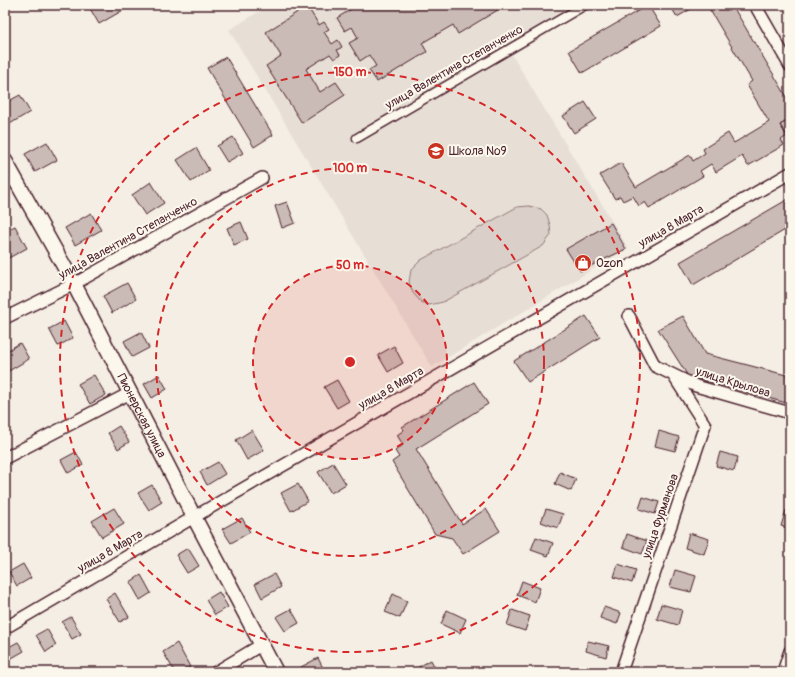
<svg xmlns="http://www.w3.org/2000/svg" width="795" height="677" viewBox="0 0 795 677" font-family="Pangolin,sans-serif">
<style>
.built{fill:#e7dfd6}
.pitch{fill:#dbd0c9;stroke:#92787a}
.building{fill:#cabbb6;stroke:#4a1f2b}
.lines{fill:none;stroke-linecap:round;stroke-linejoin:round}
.pedestrian-casing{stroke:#4a1f2b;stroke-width:11}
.minor-casing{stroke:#4a1f2b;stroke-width:14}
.tertiary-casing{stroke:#4a1f2b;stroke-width:17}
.pedestrian{stroke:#fbf7ec;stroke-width:8}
.minor{stroke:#fbf7ec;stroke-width:11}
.tertiary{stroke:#fbf7ec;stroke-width:14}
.ring{fill:none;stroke:#d62828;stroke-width:2;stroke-dasharray:7 5}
.labels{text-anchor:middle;stroke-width:4;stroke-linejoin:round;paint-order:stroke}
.street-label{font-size:12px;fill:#4a1f2b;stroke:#fbf7ec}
.poi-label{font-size:12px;fill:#4a1f2b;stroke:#fbf7ec;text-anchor:start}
.centre{fill:#d62828;stroke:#fbf7ec;stroke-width:2}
.ring-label{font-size:12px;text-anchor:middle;font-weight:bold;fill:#d62828;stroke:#fbf7ec;stroke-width:4;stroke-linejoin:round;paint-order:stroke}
</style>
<rect width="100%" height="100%" fill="#f4eee4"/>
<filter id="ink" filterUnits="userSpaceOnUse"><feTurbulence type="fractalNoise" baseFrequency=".025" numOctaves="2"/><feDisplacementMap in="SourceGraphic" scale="8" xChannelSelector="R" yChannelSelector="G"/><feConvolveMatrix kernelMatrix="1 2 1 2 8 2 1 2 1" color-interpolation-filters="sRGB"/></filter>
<g filter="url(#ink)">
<path class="built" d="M270,5H575L580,14L512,55L628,248L432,367L229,30Z"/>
<path class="pitch" d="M529,206L541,209L547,215L550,225L551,235L543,246L443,302L429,305L421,302L413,293L409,282L411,270L421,260L517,207Z"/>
<path class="building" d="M88,5H132L99,24Z
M358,5H500L501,8L458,34L453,25L422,43L427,52L377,82L369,70L376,66L369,55L360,61L349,43L358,38L352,27L345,31L337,18Z
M648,5L661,26L582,73L569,51Z
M670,5H698L677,17Z
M707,5H732L790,102V108L788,109L790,113V119L780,125L787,136L781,140L784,145L748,166L742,156L716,172L711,164L700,171L703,176L649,208L645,202L639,206L633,196L623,201L620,196L615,199L600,175L621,163L636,187L690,155L693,161L705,153L703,149L728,133L734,143L769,122L747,85L752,81Z
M307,6L319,25L324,22L329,29L324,32L332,44L338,40L342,47L337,50L340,55L334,59L330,54L306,69L320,92L336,82L345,95L302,123L266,66L281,56L266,32Z
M226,57L273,135L254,147L207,68Z
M20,95L30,112L8,125L5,120V103Z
M585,102L596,119L574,133L563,116Z
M790,119V141L780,125Z
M233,137L243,153L227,162L217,146Z
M47,142L57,160L35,172L25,154Z
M196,148L209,170L191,182L177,160Z
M151,182L164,203L145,215L132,195Z
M790,198V227L693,285L680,262Z
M287,202L295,223L282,228L275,206Z
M91,213L101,230L75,245L65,228Z
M241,222L248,239L234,245L227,228Z
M611,223L626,249L580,271L566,249Z
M15,226L27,248L5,260V231Z
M127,283L136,299L112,313L103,296Z
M586,316L600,337L528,382L514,361Z
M683,316L705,354L790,376V404L688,376L658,329Z
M64,321L73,338L58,346L49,329Z
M141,332L149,348L132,357L124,341Z
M20,343L29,359L7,372L5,369V352Z
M394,346L403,363L388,372L378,355Z
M94,375L106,395L90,404L78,384Z
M159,375L167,389L152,398L144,384Z
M337,380L349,401L337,408L324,387Z
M474,382L488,404L416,449L462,524L486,509L500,531L463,554L452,538L435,534L392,462L399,457L395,451L403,445L397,435L404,430L402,427Z
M119,426L129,442L118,449L108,433Z
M252,430L264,450L247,460L236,440Z
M659,431L679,437L675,451L655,446Z
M76,452L83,465L68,473L61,460Z
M720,452L738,457L734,471L716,466Z
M218,462L225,474L207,485L200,472Z
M333,463L346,484L331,493L318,472Z
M560,472L576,479L571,491L555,484Z
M298,484L308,501L291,511L281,493Z
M152,485L162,502L149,510L138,493Z
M643,497L659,502L655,514L639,509Z
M114,508L124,524L102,537L92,521Z
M546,509L563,514L558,528L541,522Z
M786,510L790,511V529L781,526Z
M242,518L250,532L231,543L222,529Z
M689,533L709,539L704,554L685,548Z
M627,534L647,541L642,554L623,547Z
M536,537L553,543L548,556L531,550Z
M188,548L199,566L187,573L176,555Z
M23,564L31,578L17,586L9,572Z
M618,564L636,570L632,583L614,577Z
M675,570L696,576L691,592L670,587Z
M274,574L281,587L262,598L255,584Z
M141,575L151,593L140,600L130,582Z
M522,581L540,588L535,602L517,595Z
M219,592L228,607L215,615L206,600Z
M115,593L129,617L120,622L106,599Z
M393,594L407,601L400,618L385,612Z
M661,604L682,610L678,625L657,619Z
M604,607L621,613L617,624L600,618Z
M291,609L299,623L285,631L276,617Z
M447,610L466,619L460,633L441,624Z
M512,610L530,616L525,631L507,625Z
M71,617L81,634L72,639L62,622Z
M47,629L56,645L46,652L36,635Z
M588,641L609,646L606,657L586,651Z
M18,642L24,651L10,659L5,649Z
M177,643L190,667L182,672H175L163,652Z
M318,658L324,670L320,672H304L301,667Z
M431,660L437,672H417L415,669Z"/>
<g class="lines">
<g class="pedestrian-casing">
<path id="pedestrian" d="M357,138L585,5"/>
</g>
<g class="minor-casing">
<path id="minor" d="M755,5L790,66
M629,316L655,366L696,386L790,413
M5,318L74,284L262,178
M5,458L130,393
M5,628L194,517L790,173
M216,672L261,645
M621,672L705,425L673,375
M783,672L790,651"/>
</g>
<g class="tertiary-casing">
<g id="tertiary">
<path id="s1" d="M5,161L74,284L194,517L276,672"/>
</g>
</g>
<use href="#pedestrian" class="pedestrian"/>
<use href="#minor" class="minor"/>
<use href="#tertiary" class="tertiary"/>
</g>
</g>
<circle cx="350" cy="362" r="97" fill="#d62828" fill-opacity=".12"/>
<g class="ring">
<circle cx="350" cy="362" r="97"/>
<circle cx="350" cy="362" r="194"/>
<circle cx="350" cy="362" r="290"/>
</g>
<defs>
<g id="school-disc" transform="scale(0.9)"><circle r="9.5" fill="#c8321e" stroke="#fbf7ec"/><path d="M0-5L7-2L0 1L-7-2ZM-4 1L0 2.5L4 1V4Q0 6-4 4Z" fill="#fff"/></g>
<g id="shop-disc" transform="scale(0.9)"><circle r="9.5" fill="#c8321e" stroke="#fbf7ec"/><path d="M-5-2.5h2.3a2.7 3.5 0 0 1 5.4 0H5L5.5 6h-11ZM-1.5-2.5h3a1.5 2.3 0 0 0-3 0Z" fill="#fff"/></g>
</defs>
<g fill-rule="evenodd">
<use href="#school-disc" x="436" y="151"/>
<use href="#shop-disc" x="583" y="263"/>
</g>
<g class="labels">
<g class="street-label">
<text transform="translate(454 67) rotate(-30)" y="4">улица Валентина Степанченко</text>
<text transform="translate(671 226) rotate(-30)" y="4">улица 8 Марта</text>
<text transform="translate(128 238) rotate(-29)" y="4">улица Валентина Степанченко</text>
<text transform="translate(733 382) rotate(17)" y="4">улица Крылова</text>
<text transform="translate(391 388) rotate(-30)" y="4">улица 8 Марта</text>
<text dy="4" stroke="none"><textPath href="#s1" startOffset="289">Пионерская улица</textPath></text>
<text transform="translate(660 516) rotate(-71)" y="4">улица Фурманова</text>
<text transform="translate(110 551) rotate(-30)" y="4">улица 8 Марта</text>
</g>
<g class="poi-label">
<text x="449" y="155">Школа №9</text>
<text x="596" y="267">Ozon</text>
</g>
</g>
<circle cx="350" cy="362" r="6" class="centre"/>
<g class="ring-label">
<text x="350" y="76">150 m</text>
<text x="350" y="172">100 m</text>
<text x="350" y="269">50 m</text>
</g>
<rect width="795" height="677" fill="none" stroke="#fbf7ec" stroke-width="20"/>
<rect x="10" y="10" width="775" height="657" fill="none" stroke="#4a1f2b" stroke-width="1.5" filter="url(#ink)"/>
</svg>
